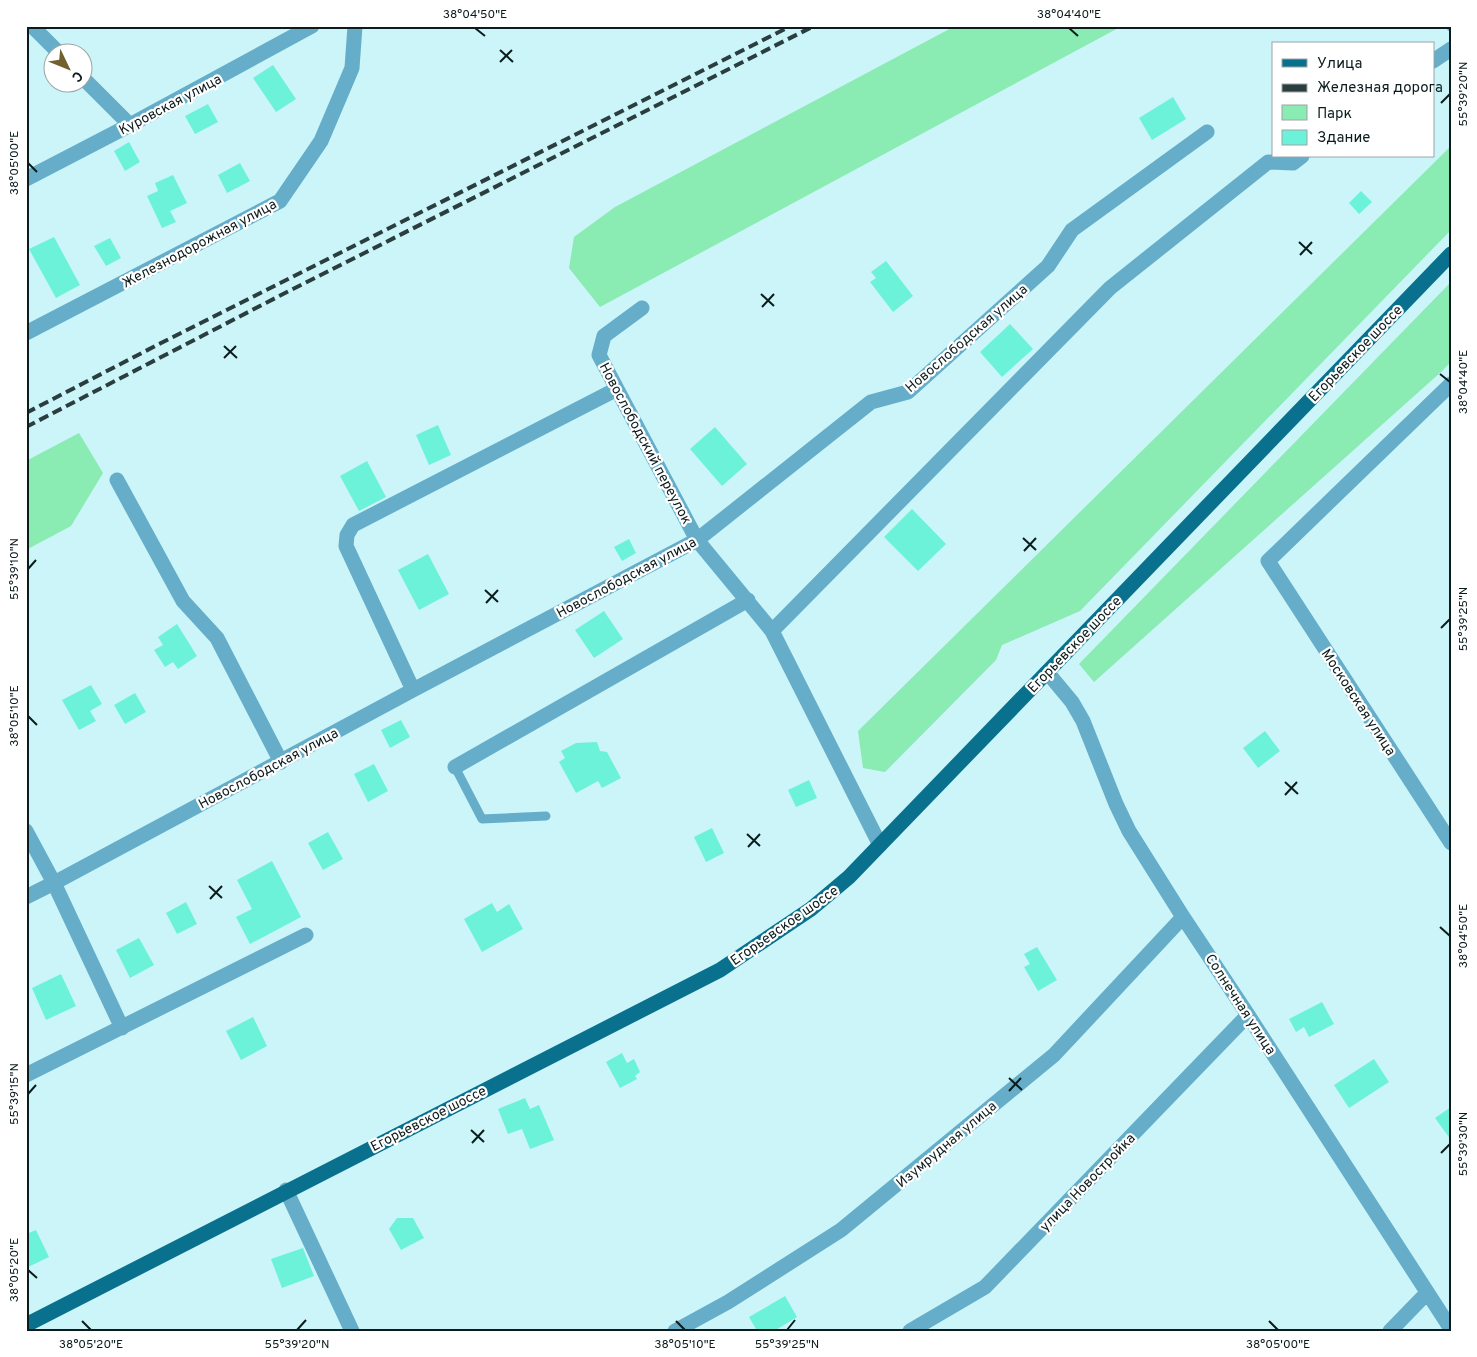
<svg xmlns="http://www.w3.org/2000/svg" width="1477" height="1357" viewBox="0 0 1477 1357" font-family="Overpass,sans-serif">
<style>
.green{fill:#8aebb3}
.building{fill:#6df2da}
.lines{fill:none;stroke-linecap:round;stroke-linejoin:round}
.lane{stroke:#65adc8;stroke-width:9}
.street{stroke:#65adc8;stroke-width:15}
.primary{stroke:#09708d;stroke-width:15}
.rail{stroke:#2a3e3f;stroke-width:4;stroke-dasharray:10 5;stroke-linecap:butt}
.ticks{fill:none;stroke:#0c1c1d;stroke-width:2}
.labels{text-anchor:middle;stroke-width:4.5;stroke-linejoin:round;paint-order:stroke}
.street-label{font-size:14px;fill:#0c1c1d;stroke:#fff}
.neatline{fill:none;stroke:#0c1c1d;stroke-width:2}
.ticks-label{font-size:12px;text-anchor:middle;fill:#0c1c1d}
</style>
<rect width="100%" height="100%" fill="#cbf5f8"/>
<path class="green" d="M955,26H1122L600,307L569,268L574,237L615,207Z
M1451,146V230L1080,611L1002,645L996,660L885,772L863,768L858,731Z
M1451,282V362L1441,372L1094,682L1079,664Z
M79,433L103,473L71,526L26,550V461Z"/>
<path class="building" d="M273,65L296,99L276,112L253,78Z
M1173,97L1186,119L1152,140L1139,118Z
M208,104L218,122L195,134L185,116Z
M129,142L140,162L125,171L114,151Z
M240,163L250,181L227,193L218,175Z
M173,175L187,203L170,211L176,222L162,228L147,196L158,191L155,183Z
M1361,191L1372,202L1359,214L1349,203Z
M54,237L80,285L56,298L29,249Z
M110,238L121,258L106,266L94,246Z
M886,261L913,296L893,312L870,282L876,278L871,272Z
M1010,324L1033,349L1002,377L980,352Z
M438,425L451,455L429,465L416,435Z
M715,427L747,464L722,486L690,449Z
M367,461L386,497L359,511L340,476Z
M912,509L946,544L918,571L884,537Z
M629,539L636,553L622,561L614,547Z
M428,554L449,594L419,610L398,570Z
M604,611L623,639L594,658L575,630Z
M177,624L197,656L178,669L173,662L165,667L154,650L163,645L158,637Z
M91,685L102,704L90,711L96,721L79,730L62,700Z
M135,693L146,712L125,724L114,705Z
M401,720L410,737L390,748L381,730Z
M1265,731L1280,751L1258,768L1243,748Z
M597,742L600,751L607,752L621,778L602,788L598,781L576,793L559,762L565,758L561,751L576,743Z
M374,764L388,791L368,802L354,774Z
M809,780L817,798L796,807L788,790Z
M712,828L724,853L706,862L694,837Z
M328,832L343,859L323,870L308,843Z
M272,861L301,917L250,944L236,917L252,909L237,880Z
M186,902L197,924L177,934L166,913Z
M492,903L497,912L509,904L523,929L482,952L464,919Z
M139,938L154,965L130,978L116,950Z
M1037,947L1057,980L1038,991L1024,967L1030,964L1024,954Z
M61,974L76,1006L46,1020L32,988Z
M1322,1002L1334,1024L1309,1037L1304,1027L1296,1032L1289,1019Z
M253,1017L267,1046L241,1060L226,1031Z
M622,1053L627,1063L634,1059L640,1072L635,1076L637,1079L620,1088L606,1062Z
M1374,1059L1389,1082L1349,1108L1334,1085Z
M525,1098L530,1109L539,1105L554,1140L530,1149L522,1129L508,1134L498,1109Z
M1451,1107V1140L1435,1118Z
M397,1218H413L424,1238L401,1250L389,1229Z
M36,1230L49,1257L26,1268V1234Z
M303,1248L314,1276L282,1288L271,1259Z
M785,1296L797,1317L774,1331H757L749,1317Z"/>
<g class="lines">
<path class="lane" d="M1451,26V27
M455,767L482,819L546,816"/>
<path class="street" d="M32,26L58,52
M1433,61L1451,49
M82,77L130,125
M26,179L130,125L312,26
M642,308L604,336L599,355L697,540L772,631L880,845
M26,333L280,201L321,141L352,68L355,26
M1451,384L1268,561L1451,843
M117,480L183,601L217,638L281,762
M772,631L1110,288L1268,162L1293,163L1302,156
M1047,672L1072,702L1083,721L1116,804L1129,831L1183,917L1248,1015L1451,1329
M413,690L346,546L347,535L353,525L617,389
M455,767L748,600
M26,831L54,883L122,1028
M26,897L54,883L413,690L697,540L871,402L908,392L1048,266L1072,230L1207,132
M26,1075L306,935
M286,1190L352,1331
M675,1331L728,1302L841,1230L1054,1055L1183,917
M910,1331L985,1287L1248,1015
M1390,1331L1427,1293"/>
<path class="primary" d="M26,1325L720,970L811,909L849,877L1451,254"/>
<path class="rail" d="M26,413L161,343L791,26
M26,427L287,292L814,26"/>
</g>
<path class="ticks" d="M475,28L485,36M1069,28L1078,36M500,50L513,62M500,62L512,50M1441,103L1450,94M28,163L37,172M1299,242L1312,254M1300,255L1312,242M761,294L774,306M762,307L774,294M224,346L237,358M224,358L236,346M1440,374L1450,382M1023,538L1036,550M1024,551L1036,538M28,569L36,560M485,590L498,602M486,603L498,590M1441,628L1450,619M28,716L37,725M1285,782L1298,794M1285,795L1297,782M747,834L760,846M748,847L760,834M209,886L222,898M210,899L222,886M1440,927L1450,936M1009,1078L1022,1090M1009,1091L1021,1078M28,1094L36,1085M471,1130L484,1142M472,1143L484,1130M1441,1153L1450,1144M28,1270L37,1278M82,1321L91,1330M676,1321L685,1330M1269,1321L1278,1330M297,1330L306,1320M787,1330L795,1320"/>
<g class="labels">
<g class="street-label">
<text transform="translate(170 104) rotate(-28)" y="5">Куровская улица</text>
<text transform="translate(199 243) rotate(-28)" y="5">Железнодорожная улица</text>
<text transform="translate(966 338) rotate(-41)" y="5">Новослободская улица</text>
<text transform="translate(1355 353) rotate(-46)" y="5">Егорьевское шоссе</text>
<text transform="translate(646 443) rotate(62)" y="5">Новослободский переулок</text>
<text transform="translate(626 577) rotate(-28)" y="5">Новослободская улица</text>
<text transform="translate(1074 644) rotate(-46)" y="5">Егорьевское шоссе</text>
<text transform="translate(1359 702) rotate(57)" y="5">Московская улица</text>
<text transform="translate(268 768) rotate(-28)" y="5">Новослободская улица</text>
<text transform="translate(784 925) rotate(-35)" y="5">Егорьевское шоссе</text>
<text transform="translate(1241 1004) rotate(57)" y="5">Солнечная улица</text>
<text transform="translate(428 1118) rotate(-27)" y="5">Егорьевское шоссе</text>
<text transform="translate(946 1144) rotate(-40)" y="5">Изумрудная улица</text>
<text transform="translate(1087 1182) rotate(-46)" y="5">улица Новостройка</text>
</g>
</g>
<rect width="1477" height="1357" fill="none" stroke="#ffffff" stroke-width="55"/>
<rect x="1272" y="42" width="162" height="115" fill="#ffffff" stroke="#9ea4a5"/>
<rect x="1282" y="59" width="25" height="8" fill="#09708d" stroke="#9ea4a5"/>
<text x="1317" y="68" font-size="15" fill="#0c1c1d">Улица</text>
<rect x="1282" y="84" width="25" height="8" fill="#2a3e3f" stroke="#9ea4a5"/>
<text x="1317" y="92" font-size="15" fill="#0c1c1d">Железная дорога</text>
<rect x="1282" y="105" width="25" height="15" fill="#8aebb3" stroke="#9ea4a5"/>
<text x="1317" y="118" font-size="15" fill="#0c1c1d">Парк</text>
<rect x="1282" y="130" width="25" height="15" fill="#6df2da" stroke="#9ea4a5"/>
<text x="1317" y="142" font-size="15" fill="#0c1c1d">Здание</text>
<g transform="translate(68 68) rotate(133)"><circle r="24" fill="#ffffff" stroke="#9ea4a5"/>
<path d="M0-4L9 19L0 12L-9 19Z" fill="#72602e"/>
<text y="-8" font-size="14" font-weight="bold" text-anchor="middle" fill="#0c1c1d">С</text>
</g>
<rect x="28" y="28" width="1422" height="1302" class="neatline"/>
<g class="ticks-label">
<text x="475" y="18">38°04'50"E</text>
<text x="1069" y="18">38°04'40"E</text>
<text transform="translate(1463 94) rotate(-90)" y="4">55°39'20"N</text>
<text transform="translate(14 163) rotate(-90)" y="4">38°05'00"E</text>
<text transform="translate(1463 382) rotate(-90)" y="4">38°04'40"E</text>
<text transform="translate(14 569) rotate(-90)" y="4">55°39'10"N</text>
<text transform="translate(1463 619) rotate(-90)" y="4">55°39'25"N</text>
<text transform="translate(14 716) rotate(-90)" y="4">38°05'10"E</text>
<text transform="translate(1463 936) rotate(-90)" y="4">38°04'50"E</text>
<text transform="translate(14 1094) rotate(-90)" y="4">55°39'15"N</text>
<text transform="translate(1463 1144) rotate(-90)" y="4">55°39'30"N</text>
<text transform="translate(14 1270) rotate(-90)" y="4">38°05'20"E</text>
<text x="91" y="1348">38°05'20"E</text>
<text x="297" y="1348">55°39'20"N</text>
<text x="685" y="1348">38°05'10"E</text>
<text x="787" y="1348">55°39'25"N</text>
<text x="1278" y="1348">38°05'00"E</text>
</g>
</svg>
